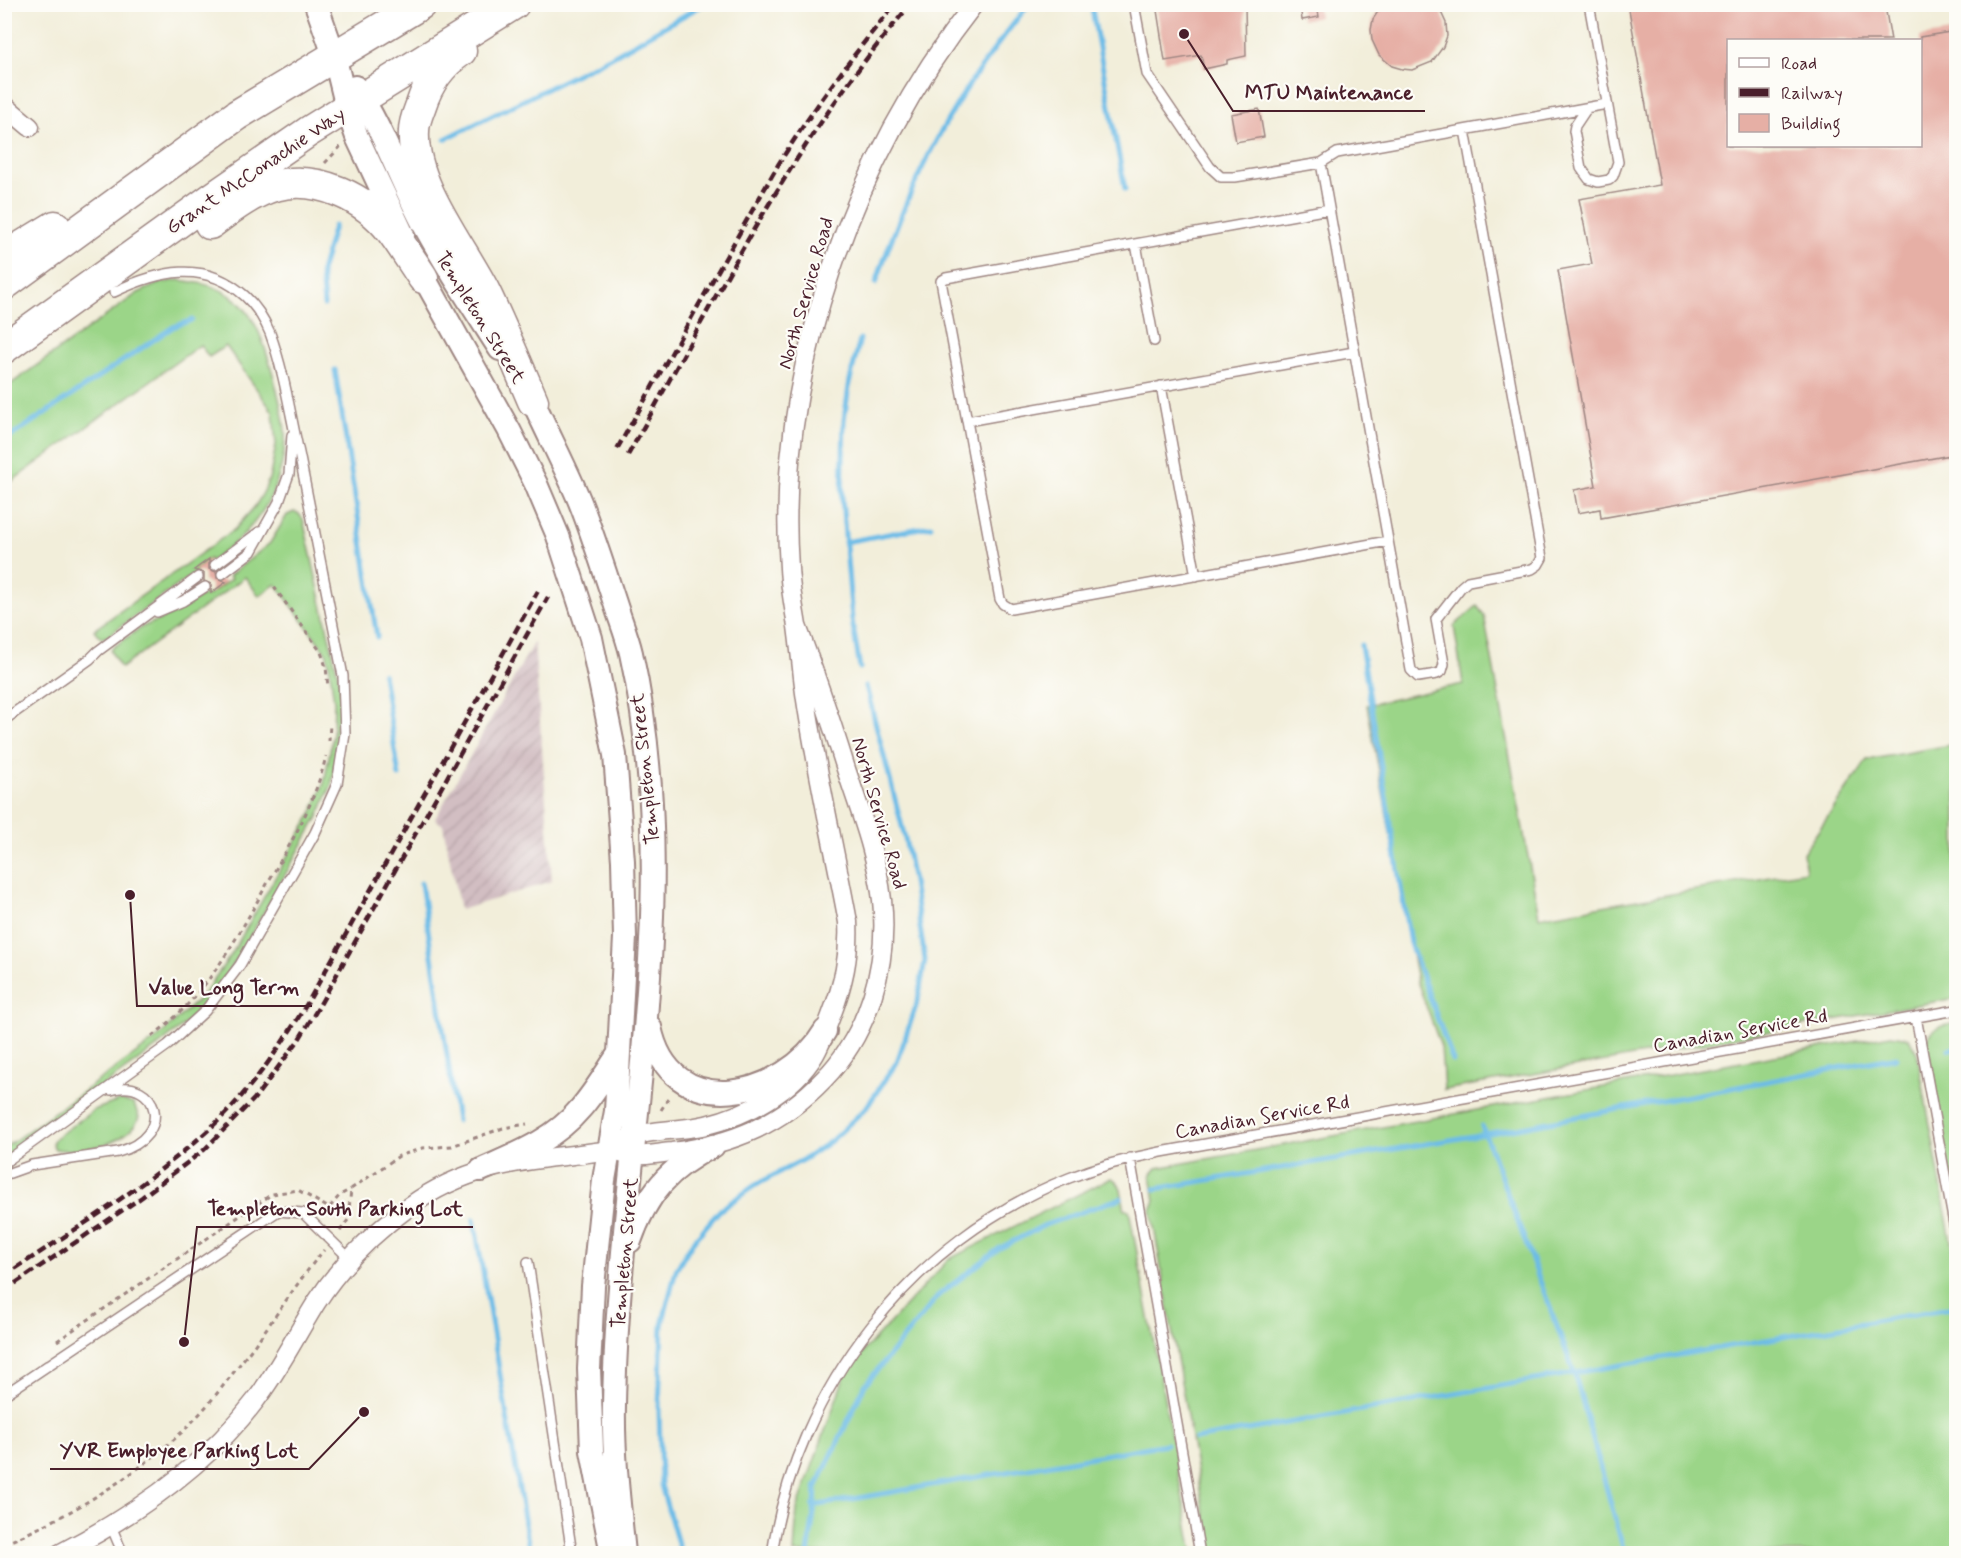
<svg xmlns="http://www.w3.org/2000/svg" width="1961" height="1558" viewBox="0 0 1961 1558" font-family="Mynerve,sans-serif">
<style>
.industrial{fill:url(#industrial-furrows)}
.grass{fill:#9bd588;stroke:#727a5a;stroke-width:1.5}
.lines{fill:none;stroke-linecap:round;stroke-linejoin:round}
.stream{stroke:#6cbce7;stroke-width:5}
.building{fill:#e6afa5}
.service-casing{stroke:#9e8682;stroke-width:12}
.minor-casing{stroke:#9e8682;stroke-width:21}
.tertiary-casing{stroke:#9e8682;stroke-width:26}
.primary-casing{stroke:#9e8682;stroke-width:33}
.path{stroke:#9e8682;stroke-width:3;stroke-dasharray:4.5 4.5;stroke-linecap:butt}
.service{stroke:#fff;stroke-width:9}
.minor{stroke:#fff;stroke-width:18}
.tertiary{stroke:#fff;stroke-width:22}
.primary{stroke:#fff;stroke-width:30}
.rail{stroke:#4a1f2b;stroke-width:4.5;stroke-dasharray:9 4.5;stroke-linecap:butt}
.labels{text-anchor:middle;stroke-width:4.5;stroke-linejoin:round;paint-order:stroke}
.street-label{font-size:20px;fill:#4a1f2b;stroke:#fdfcf7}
.leader{fill:none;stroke:#4a1f2b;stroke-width:2}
.callout-dot{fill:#4a1f2b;stroke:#fdfcf7;stroke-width:2}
.callout-label{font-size:21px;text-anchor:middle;font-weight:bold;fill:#4a1f2b;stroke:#fdfcf7;stroke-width:4.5;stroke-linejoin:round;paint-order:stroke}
</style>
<defs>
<pattern id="industrial-furrows" width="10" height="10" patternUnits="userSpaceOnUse" patternTransform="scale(1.5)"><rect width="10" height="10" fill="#d2bec2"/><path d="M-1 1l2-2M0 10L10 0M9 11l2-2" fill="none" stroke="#b6a3a7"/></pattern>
</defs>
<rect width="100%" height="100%" fill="#fdfcf7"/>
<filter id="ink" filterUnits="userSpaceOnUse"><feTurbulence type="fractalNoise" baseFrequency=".0167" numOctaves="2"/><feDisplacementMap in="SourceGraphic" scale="12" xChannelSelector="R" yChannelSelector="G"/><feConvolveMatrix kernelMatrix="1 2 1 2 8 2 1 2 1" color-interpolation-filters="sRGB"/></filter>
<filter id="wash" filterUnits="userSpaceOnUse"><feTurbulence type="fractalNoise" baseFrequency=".008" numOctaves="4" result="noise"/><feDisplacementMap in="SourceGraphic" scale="24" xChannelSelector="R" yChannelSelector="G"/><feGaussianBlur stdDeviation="1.35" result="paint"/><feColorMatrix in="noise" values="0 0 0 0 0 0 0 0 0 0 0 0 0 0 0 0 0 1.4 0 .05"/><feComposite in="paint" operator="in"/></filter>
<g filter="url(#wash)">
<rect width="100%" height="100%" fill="#f2eeda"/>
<path class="industrial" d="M534,642L552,881L460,910L443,825L435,819Z"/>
<path class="grass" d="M178,280C195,282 211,284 226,293C257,311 265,347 274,378C278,396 284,414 285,432C286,453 280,475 272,494C260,521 235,545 211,561L209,559L195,569L196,572L106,637L101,638L94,630L235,529L256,505L264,491L270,476L276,445L273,412L226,346L209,357L200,345L5,486L4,389L138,293L160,283Z
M294,512L298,513L303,519L340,685L341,719L338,752L331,786L318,817L237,959L208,1000L185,1024L158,1046L5,1157L4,1148L155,1040L203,995L231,955L312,813L324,783L333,735L334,702L330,670L327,654L276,584L259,596L245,577L121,668L111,652V649L142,627L176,613L205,594L207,596L231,579L229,576L270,543L287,515Z
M1477,606L1484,615L1539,917L1806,871L1803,853L1867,760L1956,744V998L1444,1090L1441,1047L1417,981L1367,705L1463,684L1454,626Z
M1956,1023V1206L1927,1044C1930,1026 1941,1026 1956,1023Z
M1891,1035L1909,1038L1917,1053L1956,1269V1553H1211L1151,1210L1155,1201L1151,1175L1157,1168Z
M121,1100L134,1104L139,1117C130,1144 79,1154 55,1149L52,1143L55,1138L94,1110Z
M1111,1178C1123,1182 1122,1199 1125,1210H1129L1193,1553H794L797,1509L847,1369L949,1259Z"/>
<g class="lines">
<path class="stream" d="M1091,4L1125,189
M445,139L611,57L704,4
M876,283C899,214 929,146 969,85C987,57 1008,31 1029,4
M324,305L321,272L334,226
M335,370L377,637
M4,441L173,327L192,320
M845,542L931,526
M1361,645L1410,943L1453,1061
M860,668L852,620L842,498L844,420L850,380L860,339
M383,674L399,776
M421,883L457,1121
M1949,1049L1956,1048
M1482,1126L1574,1372L1624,1551
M1155,1189L1485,1134L1897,1057
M474,1219L530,1554
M1195,1439L1955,1307
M813,1506L1166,1444
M681,1554L661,1485L659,1408L662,1325L676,1270L692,1243L720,1210L754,1186L806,1158L831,1141L866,1108L897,1062L918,1000L925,960L913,882L905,838L866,686
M808,1554L815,1506L816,1488L865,1385L940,1294L1000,1248L1045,1225L1121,1198"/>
</g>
<g id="blocks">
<path class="building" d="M1156,4H1245L1246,56L1227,60V64L1204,69L1201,55L1165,61Z
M1300,4H1317L1319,17L1302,20Z
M1383,4H1435L1440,10L1446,23L1447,36L1443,47L1432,62L1412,70L1402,69L1392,66L1379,55L1372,40L1371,30L1373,19Z
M1628,4H1856L1857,10L1885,6L1891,40H1728V146H1920V37L1956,31V454L1601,518L1600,509L1578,513L1574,490L1596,486L1558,270L1592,264L1579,199L1660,185Z
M1259,109L1264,137L1236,142L1231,114Z
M209,559V569L216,572L217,578L226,582L211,593V584L204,581V573L194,570Z"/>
</g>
</g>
<g filter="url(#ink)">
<use href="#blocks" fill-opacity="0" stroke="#9e8682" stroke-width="1.5"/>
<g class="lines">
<g class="service-casing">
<path id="service" d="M1134,4L1147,74L1210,167L1221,177H1235L1321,163L1337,153L1607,104
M1587,108L1575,126L1574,131L1581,168L1589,179L1598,182L1609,180L1613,176L1618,162L1589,4
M1321,163L1411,670L1418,677L1437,674L1442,671L1444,664L1436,619L1461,587L1468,581L1532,569L1538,565L1542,558L1465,130
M1136,244L1154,341
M1354,352L967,421L1000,599L1003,604L1011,609L1388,541
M1161,386L1196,576
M967,421L941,281L946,278L1329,209
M215,565L259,532
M222,574L251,552L279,502L289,474L292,435
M157,612L183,601L205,587
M4,720L90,659L98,651L198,577
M1916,1017L1956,1235
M1130,1158L1200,1554
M4,1163L168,1045L205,1011L240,965L315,833L337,784L345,734L343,676C328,601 314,527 299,453C290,413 284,371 270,333C264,319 256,306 245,296C205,259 158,271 114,292
M4,1175L32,1165L118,1152C176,1136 158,1076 111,1090
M528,1262L572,1554
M4,1395L278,1211L303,1213L349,1258
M111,1526L123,1554
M772,1554C797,1387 912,1240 1069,1178C1099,1166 1130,1158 1161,1152L1956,1010"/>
</g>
<g class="minor-casing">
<path id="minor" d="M4,105L30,127
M626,1140C642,1129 684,1131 706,1125C747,1115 792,1092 815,1054C822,1042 826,1029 831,1016C843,985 850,956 848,922C834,846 816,770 805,693C802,671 800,648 797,626C794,607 790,588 789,568C775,373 854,156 974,4
M59,1554C133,1516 204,1468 255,1401C279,1370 296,1335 316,1303C341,1264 373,1233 410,1206C461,1169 513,1161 573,1155C584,1154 597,1151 608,1151C615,1151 622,1154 630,1155C643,1157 659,1153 672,1152C734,1144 781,1124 824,1079C869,1033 889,963 882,900C877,855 860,811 846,769C831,721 815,673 797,626"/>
</g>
<g class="tertiary-casing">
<path id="tertiary" d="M316,4L334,55L347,108L357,137L403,235
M355,87C383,129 399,178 423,223C446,266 473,307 500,349
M417,265L509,430L536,484L558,536L591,638L615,755L623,861L625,937L616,1111L604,1180L593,1286L589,1369L592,1451L612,1554
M526,389L533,401C548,434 566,468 580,502C593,535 604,569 615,603C620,619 627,636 631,653C687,903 618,1155 614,1406C613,1454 619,1504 624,1553
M650,1027C670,1126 785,1099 825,1031
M481,1170C517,1154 554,1140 580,1109C594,1093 606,1073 618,1055
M630,1241C646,1195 669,1167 713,1146"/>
</g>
<g class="primary-casing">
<path id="primary" d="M461,51C442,64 428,83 421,105C418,113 414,122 414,131C411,184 461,245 485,292C502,327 517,364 533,401
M210,224C229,210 251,193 274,186C317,174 366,198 392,232C403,247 413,263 423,278
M4,257L55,226
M4,285L237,115L421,4
M4,348L211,199L308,132L514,4"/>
</g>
<path class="path" d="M325,163L341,146
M274,587L321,652L326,667L328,687
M329,741L330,724
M152,1036C206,997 235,941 267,884C291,843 315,804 326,756
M661,1110L670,1096
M340,1231L348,1220L351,1189L399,1156L423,1148L452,1146L503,1128L527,1124
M57,1341L272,1194L298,1190L329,1208L340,1195L351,1189
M4,1544C64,1518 121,1485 171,1442C198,1419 221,1389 243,1360C271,1325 295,1284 324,1250"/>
<use href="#service" class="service"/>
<use href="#minor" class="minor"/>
<use href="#tertiary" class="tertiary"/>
<use href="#primary" class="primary"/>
<path class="rail" d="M617,449L778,165C813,109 852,56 895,4
M628,455C715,300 794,139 911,4
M4,1276C78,1227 157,1180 221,1118C255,1084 283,1043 308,1002L538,591
M4,1291L142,1197L204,1150L254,1099L298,1041L318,1008L548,597"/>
</g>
</g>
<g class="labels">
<g class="street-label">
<text transform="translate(255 170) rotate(-34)" y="7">Grant McConachie Way</text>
<text transform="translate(805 293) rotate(-74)" y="7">North Service Road</text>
<text transform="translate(481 317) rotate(58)" y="7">Templeton Street</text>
<text transform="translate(644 769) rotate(-96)" y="7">Templeton Street</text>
<text transform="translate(880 813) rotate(74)" y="7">North Service Road</text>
<text transform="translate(1740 1030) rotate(-10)" y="7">Canadian Service Rd</text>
<text transform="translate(1262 1116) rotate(-10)" y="7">Canadian Service Rd</text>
<text transform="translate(624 1253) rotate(-85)" y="7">Templeton Street</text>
</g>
</g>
<path class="leader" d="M1184 34L1233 111H1425M130 895L137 1006H312M184 1342L197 1227H473M364 1412L309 1469H50"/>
<g class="callout-dot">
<circle cx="1184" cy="34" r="6"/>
<circle cx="130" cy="895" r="6"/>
<circle cx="184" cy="1342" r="6"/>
<circle cx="364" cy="1412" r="6"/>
</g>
<g class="callout-label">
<text x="1329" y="99">MTU Maintenance</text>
<text x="224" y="994">Value Long Term</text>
<text x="335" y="1215">Templeton South Parking Lot</text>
<text x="179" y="1457">YVR Employee Parking Lot</text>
</g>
<rect width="1961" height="1558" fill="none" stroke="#fdfcf7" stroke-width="24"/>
<rect x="1727" y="39" width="195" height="108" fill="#fdfcf7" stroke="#b5a4a5" stroke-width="1.5"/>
<rect x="1739" y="58" width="30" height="9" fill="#ffffff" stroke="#b5a4a5" stroke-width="1.5"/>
<text x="1781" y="69" font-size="18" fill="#4a1f2b">Road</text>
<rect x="1739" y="88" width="30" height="9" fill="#4a1f2b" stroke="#b5a4a5" stroke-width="1.5"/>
<text x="1781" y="99" font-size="18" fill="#4a1f2b">Railway</text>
<rect x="1739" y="114" width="30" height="18" fill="#e6afa5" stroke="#b5a4a5" stroke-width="1.5"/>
<text x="1781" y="129" font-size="18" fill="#4a1f2b">Building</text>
</svg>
